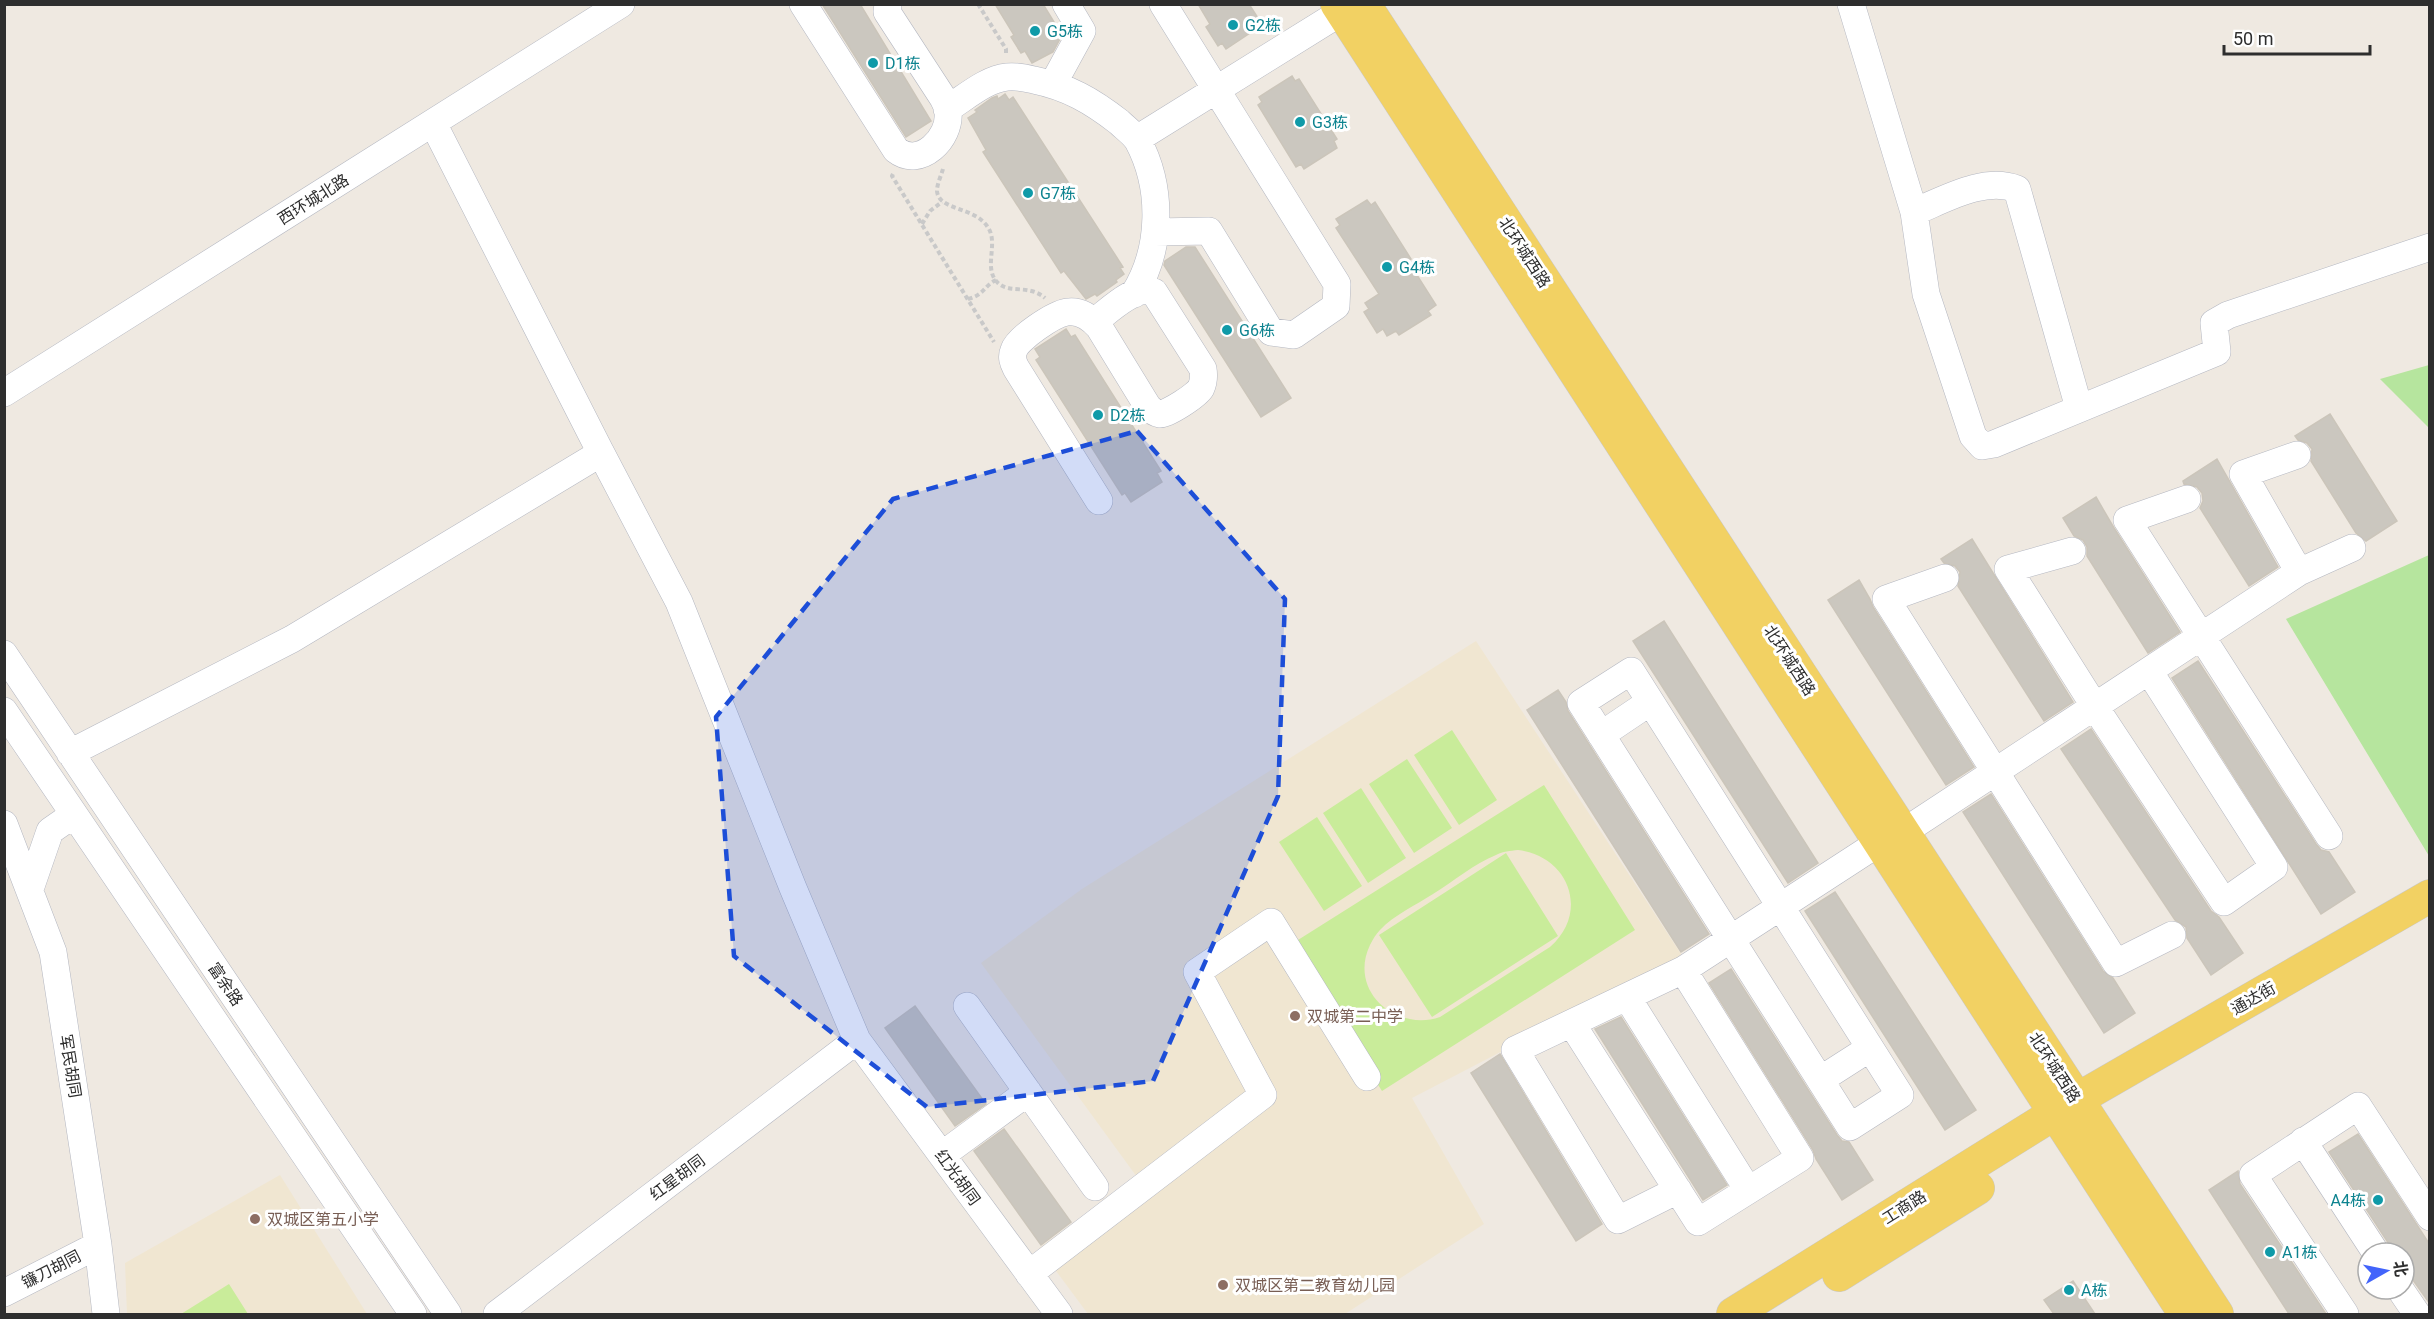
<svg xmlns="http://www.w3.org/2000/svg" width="2434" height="1319" viewBox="0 0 2434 1319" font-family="Roboto,'Noto Sans SC',sans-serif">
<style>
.education{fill:#f0e6d1}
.green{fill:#b6e59e}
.pitch{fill:#c9ec9a;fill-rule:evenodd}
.building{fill:#cbc7bf;stroke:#cbc5ba;stroke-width:1.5}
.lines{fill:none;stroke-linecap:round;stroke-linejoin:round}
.minor-casing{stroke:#b4b7c1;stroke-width:28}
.major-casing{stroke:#c9c9c9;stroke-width:34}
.path{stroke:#c9c9c9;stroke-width:4;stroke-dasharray:4.5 3;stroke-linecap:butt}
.minor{stroke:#fff;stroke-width:27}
.major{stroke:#f2d163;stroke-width:33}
.marked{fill:#1d4ed8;fill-opacity:0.2;stroke:#1d4ed8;stroke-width:4.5;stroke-dasharray:12 8;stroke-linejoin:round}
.culture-dot{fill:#0f9aa8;stroke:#fff;stroke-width:2}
.education-dot{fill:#8d6e63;stroke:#fff;stroke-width:2}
.labels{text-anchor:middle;stroke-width:6;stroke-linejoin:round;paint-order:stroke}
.culture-label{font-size:16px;fill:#0d838f;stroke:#fff;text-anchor:start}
.street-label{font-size:16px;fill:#2e2e2e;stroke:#fff}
.education-label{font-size:16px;fill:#785e54;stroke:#fff;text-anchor:start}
</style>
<rect width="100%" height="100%" fill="#efe9e1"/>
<path class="education" d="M1476,641L1683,957L1412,1098L1484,1224L1345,1314H1088L1039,1248L1137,1177L981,963L1082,889Z
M280,1175L367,1314H127L125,1263Z"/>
<path class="green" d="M2429,365H2430L2429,428L2380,379Z
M2429,555V856L2286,619Z"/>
<path class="pitch" d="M1452,730L1497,800L1459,825L1414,755Z
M1407,759L1452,828L1414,853L1369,784Z
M1544,785L1635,930L1382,1091L1290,945ZM1518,850C1569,856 1590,912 1550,947L1440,1017C1396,1032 1348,991 1370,945C1373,939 1376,934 1380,930C1394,915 1416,905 1433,894C1454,881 1474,864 1496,855C1503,851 1510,851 1518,850Z
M1361,788L1406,858L1368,883L1323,813Z
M1317,817L1362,886L1324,911L1279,842Z
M1506,853L1558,936L1432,1017L1379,935Z
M229,1284L248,1314H181Z"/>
<path class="building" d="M822,4H860L931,121L906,137Z
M995,4H1043L1062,35L1053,52L1032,63L1025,51L1021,53L1011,37L1014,35Z
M1198,4H1249L1258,18L1255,20L1259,27L1226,49L1222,43L1218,46L1206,27L1210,24Z
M1292,76L1295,81L1299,79L1337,139L1334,141L1337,148L1304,169L1301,164L1296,167L1258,105L1262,102L1259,97Z
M1005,94L1009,100L1013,97L1123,267L1120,268L1124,274L1116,280L1117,282L1097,296L1095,294L1086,299L1064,271L1061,273L983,152L986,150L968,118L977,112L975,110L992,98L997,96L998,99Z
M1367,200L1371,205L1375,202L1411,259L1408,261L1436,305L1428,311L1431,315L1399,335L1396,331L1387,336L1383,329L1377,333L1364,312L1369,309L1365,303L1379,294L1336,228L1340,225L1336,219Z
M1186,247H1195L1291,398L1261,417L1164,265L1165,261Z
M1066,329L1071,337L1075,335L1161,471L1157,473L1162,482L1131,502L1125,493L1122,495L1036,360L1040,357L1035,349Z
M2330,414L2397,521L2366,541L2356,533L2311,461L2312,449L2307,443L2298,440L2295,436Z
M2217,459L2278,567L2249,586L2200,508L2203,501L2202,493L2197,487L2184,484L2183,481Z
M2096,497L2114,528L2180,632L2148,653L2087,556V547L2083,540L2074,536L2063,518Z
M1972,539L2073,702L2044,721L1958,586L1960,572L1955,566L1944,563L1941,559Z
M1859,580L1870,599L1873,607L1974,767L1946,785L1828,600Z
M1664,621L1818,863L1788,883L1633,641Z
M2198,661L2316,844L2321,850L2329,852L2355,892L2321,914L2172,678Z
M1558,690L1566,702L1568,711L1709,934L1681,952L1527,710Z
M2091,729L2211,911L2219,917L2243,953L2211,975L2187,938L2186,927L2175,920L2061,749Z
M1991,794L2103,971L2113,978L2135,1013L2104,1033L1963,812Z
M1835,892L1976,1110L1945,1130L1805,911Z
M1731,969L1837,1135L1842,1141L1849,1142L1873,1180L1842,1200L1816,1159L1813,1150L1709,983Z
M915,1006L986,1104L955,1126L885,1028Z
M1621,1017L1727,1185L1703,1200L1595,1029Z
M1500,1054L1602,1224L1576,1241L1471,1073Z
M1004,1129L1071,1222L1041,1245L974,1151Z
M2358,1134L2430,1245V1304L2413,1280L2404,1274V1253H2392L2389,1244L2329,1152Z
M2238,1171L2240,1184L2326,1314H2289L2209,1190Z
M2073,1281L2095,1314H2054L2044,1300Z"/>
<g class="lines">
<g class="minor-casing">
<path id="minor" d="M803,4L896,150C920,169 951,138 948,112C948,108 945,102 943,98L887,12L888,4
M1851,4L1914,212L1926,294L1973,436L1982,446L1994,444L2217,352L2214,323L2228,315L2430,247
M1053,84L1082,31L1066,4
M947,109C965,98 986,79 1007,77C1016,76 1026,78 1034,80C1068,87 1092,101 1119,122C1125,128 1134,134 1138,141C1163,188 1162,249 1134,294
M433,123L601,453
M1137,139L1354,4
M1914,212C1944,200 1984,176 2017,189L2079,408
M1155,232L1209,231L1271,332L1294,335L1336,306L1337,284L1163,4
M1094,322C1109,311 1135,284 1154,292L1203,369C1204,375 1204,381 1201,388C1197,395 1168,414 1160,414C1155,413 1151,410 1148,407L1099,327C1091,318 1080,310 1067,312C1054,314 1018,338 1014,350C1011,357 1013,362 1016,368L1099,501
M4,393L621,4
M2297,455L2243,474L2299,572
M2187,499L2127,520L2329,836
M2072,551L2008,569L2095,707L2224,902L2274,867L2149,671
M1945,578L1886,599L2116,963L2172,935
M4,654L448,1314
M1631,671L1900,1095L1850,1127L1581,703Z
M4,711L413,1314
M1601,735L1650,702
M70,753L292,639L601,453L679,602L793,888L857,1040L1059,1314
M4,824L53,952L98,1245L106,1314
M1902,833L2299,572L2352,548
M30,889L50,831L73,815
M1627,997L1748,1190
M967,1006L1095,1187
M1572,1024L1698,1222L1800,1158L1683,970
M1820,1080L1870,1048
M2303,1141L2376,1253
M942,1155L1028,1092
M1678,1190L1618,1220L1515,1050L1683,970L1880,842
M1029,1274L1263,1095L1197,972L1271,922L1367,1077
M2400,1289L2417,1314
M4,1293L98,1245
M497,1314L857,1040
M2345,1314L2253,1175L2358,1106L2430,1217"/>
</g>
<g class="major-casing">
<path id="major" d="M1337,4L2185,1314
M1364,4L2217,1314
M1839,1275L1978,1188
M1733,1314L2076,1100L2430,896"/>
</g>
<path class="path" d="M978,4L1006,49V56
M943,169C941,176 937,184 937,191C938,210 974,207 987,226C1000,243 982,268 998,283C1010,294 1029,284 1045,298
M893,174L892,176L994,342
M922,224L930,211L942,202
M968,299C984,295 984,286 996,280"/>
<use href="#minor" class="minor"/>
<use href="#major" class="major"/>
</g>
<path class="marked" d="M1137,431L1285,599L1278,796L1153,1081L927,1107L734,956L716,717L893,499Z"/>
<g class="culture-dot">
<circle cx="1233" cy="25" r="6"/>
<circle cx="1035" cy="31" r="6"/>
<circle cx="873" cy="63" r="6"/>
<circle cx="1300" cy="122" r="6"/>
<circle cx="1028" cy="193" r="6"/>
<circle cx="1387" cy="267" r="6"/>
<circle cx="1227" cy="330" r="6"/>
<circle cx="1098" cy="415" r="6"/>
<circle cx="2378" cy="1200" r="6"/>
<circle cx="2270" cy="1252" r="6"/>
<circle cx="2069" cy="1290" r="6"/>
</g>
<g class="education-dot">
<circle cx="1295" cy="1016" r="6"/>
<circle cx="255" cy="1219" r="6"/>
<circle cx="1223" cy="1285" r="6"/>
</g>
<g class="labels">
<g class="culture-label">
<text x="1245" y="31">G2栋</text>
<text x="1047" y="37">G5栋</text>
<text x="885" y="69">D1栋</text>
<text x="1312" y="128">G3栋</text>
<text x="1040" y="199">G7栋</text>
<text x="1399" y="273">G4栋</text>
<text x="1239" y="336">G6栋</text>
<text x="1110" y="421">D2栋</text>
<text x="2366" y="1206" text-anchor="end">A4栋</text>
<text x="2282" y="1258">A1栋</text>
<text x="2081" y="1296">A栋</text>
</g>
<g class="street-label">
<text transform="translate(313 199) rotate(-32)" y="6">西环城北路</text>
<text transform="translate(1525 252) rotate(57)" y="6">北环城西路</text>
<text transform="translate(1790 660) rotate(57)" y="6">北环城西路</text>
<text transform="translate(226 984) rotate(56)" y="6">富余路</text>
<text transform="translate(2253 998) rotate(-30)" y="6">通达街</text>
<text transform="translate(71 1066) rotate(81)" y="6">军民胡同</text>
<text transform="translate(2055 1067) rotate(57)" y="6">北环城西路</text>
<text transform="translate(677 1177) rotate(-37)" y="6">红星胡同</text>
<text transform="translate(958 1177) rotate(54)" y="6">红光胡同</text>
<text transform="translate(1904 1207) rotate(-32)" y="6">工商路</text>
<text transform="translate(51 1269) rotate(-27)" y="6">镰刀胡同</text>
</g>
<g class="education-label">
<text x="1307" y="1022">双城第二中学</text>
<text x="267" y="1225">双城区第五小学</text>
<text x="1235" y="1291">双城区第二教育幼儿园</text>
</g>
</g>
<rect width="2434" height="1319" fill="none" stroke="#2e2e2e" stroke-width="12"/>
<g transform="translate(2386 1271) rotate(81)"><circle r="28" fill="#ffffff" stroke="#ababab" stroke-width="1.5"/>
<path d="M0-4.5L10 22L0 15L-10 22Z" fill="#4264fb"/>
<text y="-9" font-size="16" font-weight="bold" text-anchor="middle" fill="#2e2e2e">北</text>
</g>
<path d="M2224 45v9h146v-9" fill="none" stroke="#2e2e2e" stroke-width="3"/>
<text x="2233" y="45" font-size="18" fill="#2e2e2e" stroke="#ffffff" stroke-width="4.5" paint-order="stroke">50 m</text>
</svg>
